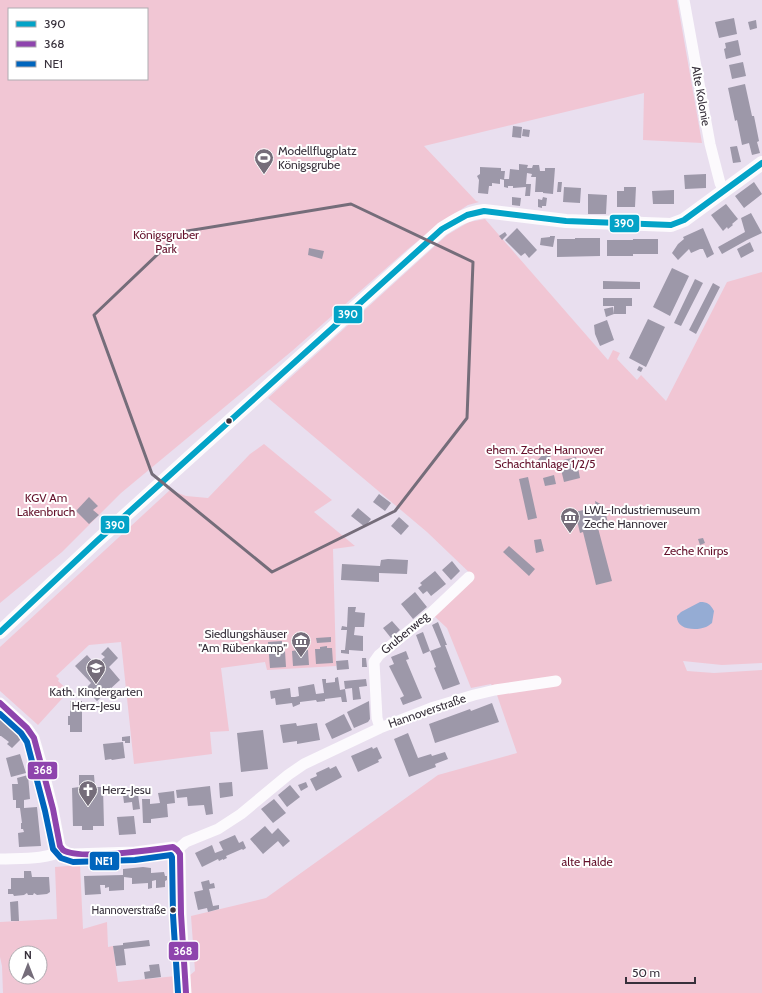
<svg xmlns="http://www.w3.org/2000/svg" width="762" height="993" viewBox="0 0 762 993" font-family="Cabin,sans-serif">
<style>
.green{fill:#f1c6d4;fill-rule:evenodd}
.water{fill:#95acd4}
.building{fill:#9d98a9}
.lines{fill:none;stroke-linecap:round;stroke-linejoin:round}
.minor{stroke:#fcfafd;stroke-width:11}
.tertiary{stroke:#fcfafd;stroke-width:14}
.bus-1-casing{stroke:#fff;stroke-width:9}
.bus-2-casing{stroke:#fff;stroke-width:9}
.bus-3-casing{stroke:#fff;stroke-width:9}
.bus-1{stroke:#03a3c7;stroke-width:6}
.bus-2{stroke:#8e44ad;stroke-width:6}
.bus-3{stroke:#0065bd;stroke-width:6}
.marked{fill:none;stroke:#756d7a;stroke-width:3;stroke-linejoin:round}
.bus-dot{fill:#37303b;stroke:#fff;stroke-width:1.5}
.labels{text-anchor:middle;stroke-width:4;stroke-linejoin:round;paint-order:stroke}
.bus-label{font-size:11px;fill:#37303b;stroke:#fff;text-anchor:end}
.street-label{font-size:12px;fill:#37303b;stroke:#fff}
.poi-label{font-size:12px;fill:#37303b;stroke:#fff;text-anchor:start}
.park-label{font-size:12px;fill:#64112b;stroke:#fff}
.line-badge{stroke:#fff;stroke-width:1.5}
.badge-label{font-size:11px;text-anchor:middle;font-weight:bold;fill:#fff}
</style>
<rect width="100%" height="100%" fill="#e9dfef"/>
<path class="green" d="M0,0H677L702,143L643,140L644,93L424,146L476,201L479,202L468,205L442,222L408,249L292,351L121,493L62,552L0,603ZM9,9H147V79H9Z
M485,219L608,360L613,350L620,353L617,359L637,380L641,375L666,401L727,282L762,272V663L722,665L683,661L687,671L714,673L762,670V993H191L190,975L195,971L191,916L266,898L438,775L517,753L497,695L491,684L471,688L447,628L434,616L474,577L427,532L268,398L447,235L469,222Z
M264,444L332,500L314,512L355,546L333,549L336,666L267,670L265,662L221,668L229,731L210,732L212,754L134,764L121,642L89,645L56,676L59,679L58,681L69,691L38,725L0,691V647L170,490L186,496L208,498L250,454Z
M80,865L83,929L107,922L108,947L113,946L118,982L176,976L178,993H3L2,966L0,957V922L57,919L55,867ZM16,953H40V977H16Z"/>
<path class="water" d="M700,602C708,602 710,604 714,611L712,623C710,624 709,626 706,627C696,631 676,630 677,616L681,612Z"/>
<path class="building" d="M734,18L737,34L719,38L715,22Z
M756,20L757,28L750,30L748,22Z
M738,40L741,55L726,59L724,49L726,48L725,43Z
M743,62L746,76L732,79L729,65Z
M745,84L752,116H754L759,141L757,142L760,153L752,155L749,143L742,145L737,120L735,121L728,88Z
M513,126L522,127L521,138L512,137Z
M523,129L530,130L529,137L522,136Z
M737,146L741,162L733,163L730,147Z
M519,164L528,165L527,168H532L533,165H539L540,171H545V168H555L553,194L543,193V192H535L536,177H531L532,174L527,173L526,184H531L530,196H525L526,187L513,188V186H508V188L504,187V179H509L510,169L519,170Z
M480,167L501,168V171H505L504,180L500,179V184L492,183V186H489L488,194L478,193L479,180L477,176L480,174Z
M706,174V188L685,189L684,175Z
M558,182H562L561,192H557Z
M754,182L762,194L744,208L735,196Z
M564,187L581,188L580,203L563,202Z
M624,187H636L635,207H617V191H624Z
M674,190V204H653L652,191Z
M588,194L607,195L606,214H588Z
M512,197L521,198L520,206L512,205Z
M543,197L547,198L546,206H542V208L538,207V199L542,200Z
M726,204L738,219L732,224L733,225L728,229L727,227L723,231L711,215Z
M751,213L762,233L747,240L722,254L718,247L745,232L741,218Z
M517,228L537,250L529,258L525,253L521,256L505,240Z
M703,228L714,254L707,258L703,249H700L691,253L689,249L678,260L672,253L678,244L684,239L683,237Z
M505,232L507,235L502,240L499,236Z
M550,236H555L553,247L540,245L541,238L550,237Z
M575,238H600V256L557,257V239H575Z
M633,239H658V254H633V256H607V240H633Z
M750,242L754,251L741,258L737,249Z
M309,248L324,251L322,259L308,255Z
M672,268L689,276L670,316L653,307Z
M695,279L703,283L681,326L674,323Z
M603,281L640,282V289H603Z
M713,283L720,287L696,334L689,330Z
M603,298H632V306H626V314H614L606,317L604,309L613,307L614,314V306H603Z
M648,319L665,327L646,367L629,358Z
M607,320L614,340L600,346L595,334L594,325Z
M639,366L643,368L641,372L637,370Z
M546,451L551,456L541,467L536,462Z
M576,457L580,478L564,482L559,461Z
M554,475L556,484L545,486L543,478Z
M528,477L537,518L528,520L519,479Z
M379,494L391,503L385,511L373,502Z
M89,497L98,506L93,510L99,515L89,524L76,511Z
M595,501L604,506L608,523L600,524L601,528H598L612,581L596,585L583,532L580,533L575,512L596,507Z
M358,508L371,519L365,527L351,516Z
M399,517L409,526L401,535L391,526Z
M703,538L705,543L700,545L698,539Z
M541,539L544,551L536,553L534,540Z
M509,546L535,569L529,576L503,552Z
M388,559L408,560L407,574L379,573V582L341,580L342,564L380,566L381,560Z
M452,561L460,571L451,580L442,570Z
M435,571L446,584L431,596L427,591L423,594L418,588L422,585L420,583Z
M415,592L427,607L413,619L401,604Z
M348,607H356L355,612L365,613L364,627H355L354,635L363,636V651L349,650V654L341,653V650H345L347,630H341L342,626L347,627Z
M392,621L400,630L391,638L383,628Z
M438,622L447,645H445L460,684L443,690L434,668L436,667L430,651L423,654L416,635L423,632L430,651L441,647L432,625Z
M331,637V642L317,643L316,638Z
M307,638V643H292V639Z
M282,641V645L275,646V652L285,651L286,667L270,668L268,642Z
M327,646V648H332L333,663L316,664L315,649H320V647Z
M108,647L118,658L109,667L120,680L97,701L85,689L91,683L75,666L87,655L96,665L105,657L101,654Z
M304,648V650H308L309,665L293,666L292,651L297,650V649Z
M406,651L409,659L406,660L422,698L403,705L400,698L404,696L389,666L394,664L391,657Z
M362,658H366L367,667H362Z
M348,660L349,669L337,670L336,661Z
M338,677L340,690L345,689L347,702H342L341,697L325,699V701L317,702L316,700L300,702V704L293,707L292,703L276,705L275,698L271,699L270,691L290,688L291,697H295L299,696L298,687L314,684L316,694L324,693L322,679H326V683L335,682V678Z
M366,679L367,686L359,687L361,699L353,700L352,688L345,689L344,681Z
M70,701H82V732H70V725H68V716H70Z
M369,701L370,719L368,722L354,728L347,712Z
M492,703L499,722L435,743L429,724L470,709L471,711Z
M344,714L352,730L332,739L325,724Z
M0,715L23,737L12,748L7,744L9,742L1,736H0Z
M296,723L297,726L317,723L320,740L297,744V741L283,743L280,725Z
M263,730L268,769L241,772L237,733Z
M408,733L418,758L431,754L432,756L445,752L448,759L435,764L436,767L409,777L394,739Z
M130,736V743H125V741H122V737Z
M123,742L125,758L112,760L111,759L105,760L103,744Z
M372,747L373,749L377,747L382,758L378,760L379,762L358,772L351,756Z
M20,754L26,773L11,777L6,758Z
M336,766L342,777L316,791L310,779L317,776L316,773L329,767L330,769Z
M28,775L30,799L24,800V808L37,807L41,846L19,847L18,833L24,832L23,829H21V823H22L20,808H16V800H13L12,784H18L17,778Z
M79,775H94L95,787H103L104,826H93V830H82V826H73L72,788L79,787Z
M232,782L233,796L220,798L219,783Z
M306,782L308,787L301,791L298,785Z
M290,785L300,797L287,807L278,795Z
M210,786L213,814L206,815L204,805L188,806L187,797L177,798L176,790Z
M174,791L175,803L167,804L168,817L151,819V823H143L142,799H150V804L160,803L158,793Z
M138,794L140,809L133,810L132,802L124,803L123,795Z
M274,799L286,813L273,823L261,809Z
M134,816L136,834L119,835L117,817Z
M265,826L272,834L278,828L290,841L283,847L278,841L263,854L250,839Z
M235,835L239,843L243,841L246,848L243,850L242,849L226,856L227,858L223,860V859L219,861L218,859L202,867L195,853L212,845L215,853L223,850L219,842Z
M143,867L151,868V873L164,872L165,876H167V880L165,881V887L156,888V880L152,881V888L148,889V883L132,884V878L124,877V890L109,891V887L105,888V885H100L101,894L85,895L84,876L123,875V869Z
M24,871H31L32,877H49L50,892L47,894L37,895L34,893L33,895H28L27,893L24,895L14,896L13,894H8V889H11V878H24Z
M209,880L210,884L214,883L215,888L209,889L213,906L219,905V909L208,912L207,908L198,910L194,892L203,890L201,882Z
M18,901L19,921H11L10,902Z
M149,940L150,946L124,949L126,965L116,966L113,946L123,945V943Z
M159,964L161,977L145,979L144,972L150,971L149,965Z"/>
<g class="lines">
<path class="minor" d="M684,0L710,144L720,183L724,191
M0,703L27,728L34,738L43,769L53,809L60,846L63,850
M380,728L377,718L374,662L379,655L431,613L469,577
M63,850L68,853L73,854L135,852L173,847L177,850
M177,850L186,842L218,829L241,814L288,775L304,764L380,728L431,708L474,695L495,690L556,681
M177,850L180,854L181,914L186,993
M0,859C19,858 47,860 63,850"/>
<path class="tertiary" d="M0,632L97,541L442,229C456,220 467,213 484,211L566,221L671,225L684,220L762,163"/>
<g class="bus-1-casing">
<path id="bus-1" d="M0,632L97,541L442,229L467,215L484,211L566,221L671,225L684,220L762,163"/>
</g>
<g class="bus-2-casing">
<path id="bus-2" d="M0,703L27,728L34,738L53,809L60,846L63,850
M63,850C79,860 152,850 173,847L177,850
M177,850L180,854L181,914L186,993"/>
</g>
<g class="bus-3-casing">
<path id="bus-3" d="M0,714L21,733L27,742L45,811L53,849L61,858L73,862L135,860L171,855L172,857L173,915L178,993"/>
</g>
<use href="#bus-1" class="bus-1"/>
<use href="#bus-2" class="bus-2"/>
<use href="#bus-3" class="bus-3"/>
</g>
<path class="marked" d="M351,204L473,262L467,418L395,511L272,572L152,474L94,315L181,232Z"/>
<defs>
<g id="stadium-pin" transform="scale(1)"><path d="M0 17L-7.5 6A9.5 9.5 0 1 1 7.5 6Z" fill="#756d7a" stroke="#fff"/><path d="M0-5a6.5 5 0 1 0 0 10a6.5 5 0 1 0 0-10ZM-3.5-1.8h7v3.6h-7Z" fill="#fff"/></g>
<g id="museum-pin" transform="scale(1)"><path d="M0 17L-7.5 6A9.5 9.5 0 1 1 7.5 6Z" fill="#756d7a" stroke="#fff"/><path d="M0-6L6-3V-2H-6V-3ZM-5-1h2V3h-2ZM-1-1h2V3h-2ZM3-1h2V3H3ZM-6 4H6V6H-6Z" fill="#fff"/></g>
<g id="school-pin" transform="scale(1)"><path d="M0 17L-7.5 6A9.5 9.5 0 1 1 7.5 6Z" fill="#756d7a" stroke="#fff"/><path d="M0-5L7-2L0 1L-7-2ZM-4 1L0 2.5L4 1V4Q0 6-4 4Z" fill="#fff"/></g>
<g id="church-pin" transform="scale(1)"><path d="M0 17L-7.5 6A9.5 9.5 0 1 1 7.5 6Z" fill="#756d7a" stroke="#fff"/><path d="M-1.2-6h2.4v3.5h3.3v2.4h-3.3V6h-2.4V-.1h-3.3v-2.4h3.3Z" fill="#fff"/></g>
</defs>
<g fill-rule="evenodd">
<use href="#stadium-pin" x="264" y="158"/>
<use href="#museum-pin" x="570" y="517"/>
<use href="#museum-pin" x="301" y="641"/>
<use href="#school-pin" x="96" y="668"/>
<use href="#church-pin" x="88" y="790"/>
</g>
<g class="bus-dot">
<circle cx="229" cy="421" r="3.5"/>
<circle cx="173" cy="910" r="3.5"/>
</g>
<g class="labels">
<g class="bus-label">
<text x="166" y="914">Hannoverstraße</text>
</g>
<g class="street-label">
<text transform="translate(701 96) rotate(80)" y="4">Alte Kolonie</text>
<text transform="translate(405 633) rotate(-40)" y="4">Grubenweg</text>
<text transform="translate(427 711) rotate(-19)" y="4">Hannoverstraße</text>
</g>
<g class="poi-label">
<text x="278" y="155">Modellflugplatz<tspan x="278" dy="14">Königsgrube</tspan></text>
<text x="584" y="514">LWL-Industriemuseum<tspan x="584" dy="14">Zeche Hannover</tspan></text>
<text x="287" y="638" text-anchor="end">Siedlungshäuser<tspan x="287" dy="14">"Am Rübenkamp"</tspan></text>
<text x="96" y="696" text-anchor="middle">Kath. Kindergarten<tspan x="96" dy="14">Herz-Jesu</tspan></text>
<text x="102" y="794">Herz-Jesu</text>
</g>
<g class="park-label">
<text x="166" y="239">Königsgruber<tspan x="166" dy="14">Park</tspan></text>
<text x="545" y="454">ehem. Zeche Hannover<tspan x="545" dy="14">Schachtanlage 1/2/5</tspan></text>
<text x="46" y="502">KGV Am<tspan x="46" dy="14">Lakenbruch</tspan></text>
<text x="696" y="555">Zeche Knirps</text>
<text x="587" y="866">alte Halde</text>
</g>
</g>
<g class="line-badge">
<rect x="609" y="214" width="31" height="19" rx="4" fill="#03a3c7"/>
<rect x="333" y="305" width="30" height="19" rx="4" fill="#03a3c7"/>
<rect x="100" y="515" width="30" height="19" rx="4" fill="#03a3c7"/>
<rect x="27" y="761" width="31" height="19" rx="4" fill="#8e44ad"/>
<rect x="89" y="851" width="31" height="20" rx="4" fill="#0065bd"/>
<rect x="168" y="941" width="31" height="20" rx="4" fill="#8e44ad"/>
</g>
<g class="badge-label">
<text x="624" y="227">390</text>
<text x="348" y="318">390</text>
<text x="115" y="529">390</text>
<text x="43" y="774">368</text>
<text x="104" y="865">NE1</text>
<text x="183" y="955">368</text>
</g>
<rect x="8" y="8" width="140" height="72" fill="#ffffff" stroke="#afacb1"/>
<rect x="16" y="21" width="20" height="6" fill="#03a3c7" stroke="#afacb1"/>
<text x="44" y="28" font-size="12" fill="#37303b">390</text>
<rect x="16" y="41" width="20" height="6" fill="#8e44ad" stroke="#afacb1"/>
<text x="44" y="48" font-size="12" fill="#37303b">368</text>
<rect x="16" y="61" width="20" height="6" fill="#0065bd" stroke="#afacb1"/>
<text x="44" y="68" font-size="12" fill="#37303b">NE1</text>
<g transform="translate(28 965)"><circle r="19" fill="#ffffff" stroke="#afacb1"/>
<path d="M0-3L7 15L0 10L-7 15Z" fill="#756d7a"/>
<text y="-6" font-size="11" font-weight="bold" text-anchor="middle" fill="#37303b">N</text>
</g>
<path d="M626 977v6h69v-6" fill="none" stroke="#37303b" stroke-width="2"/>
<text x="632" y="977" font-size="12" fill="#37303b" stroke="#ffffff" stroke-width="3" paint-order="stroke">50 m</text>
</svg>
